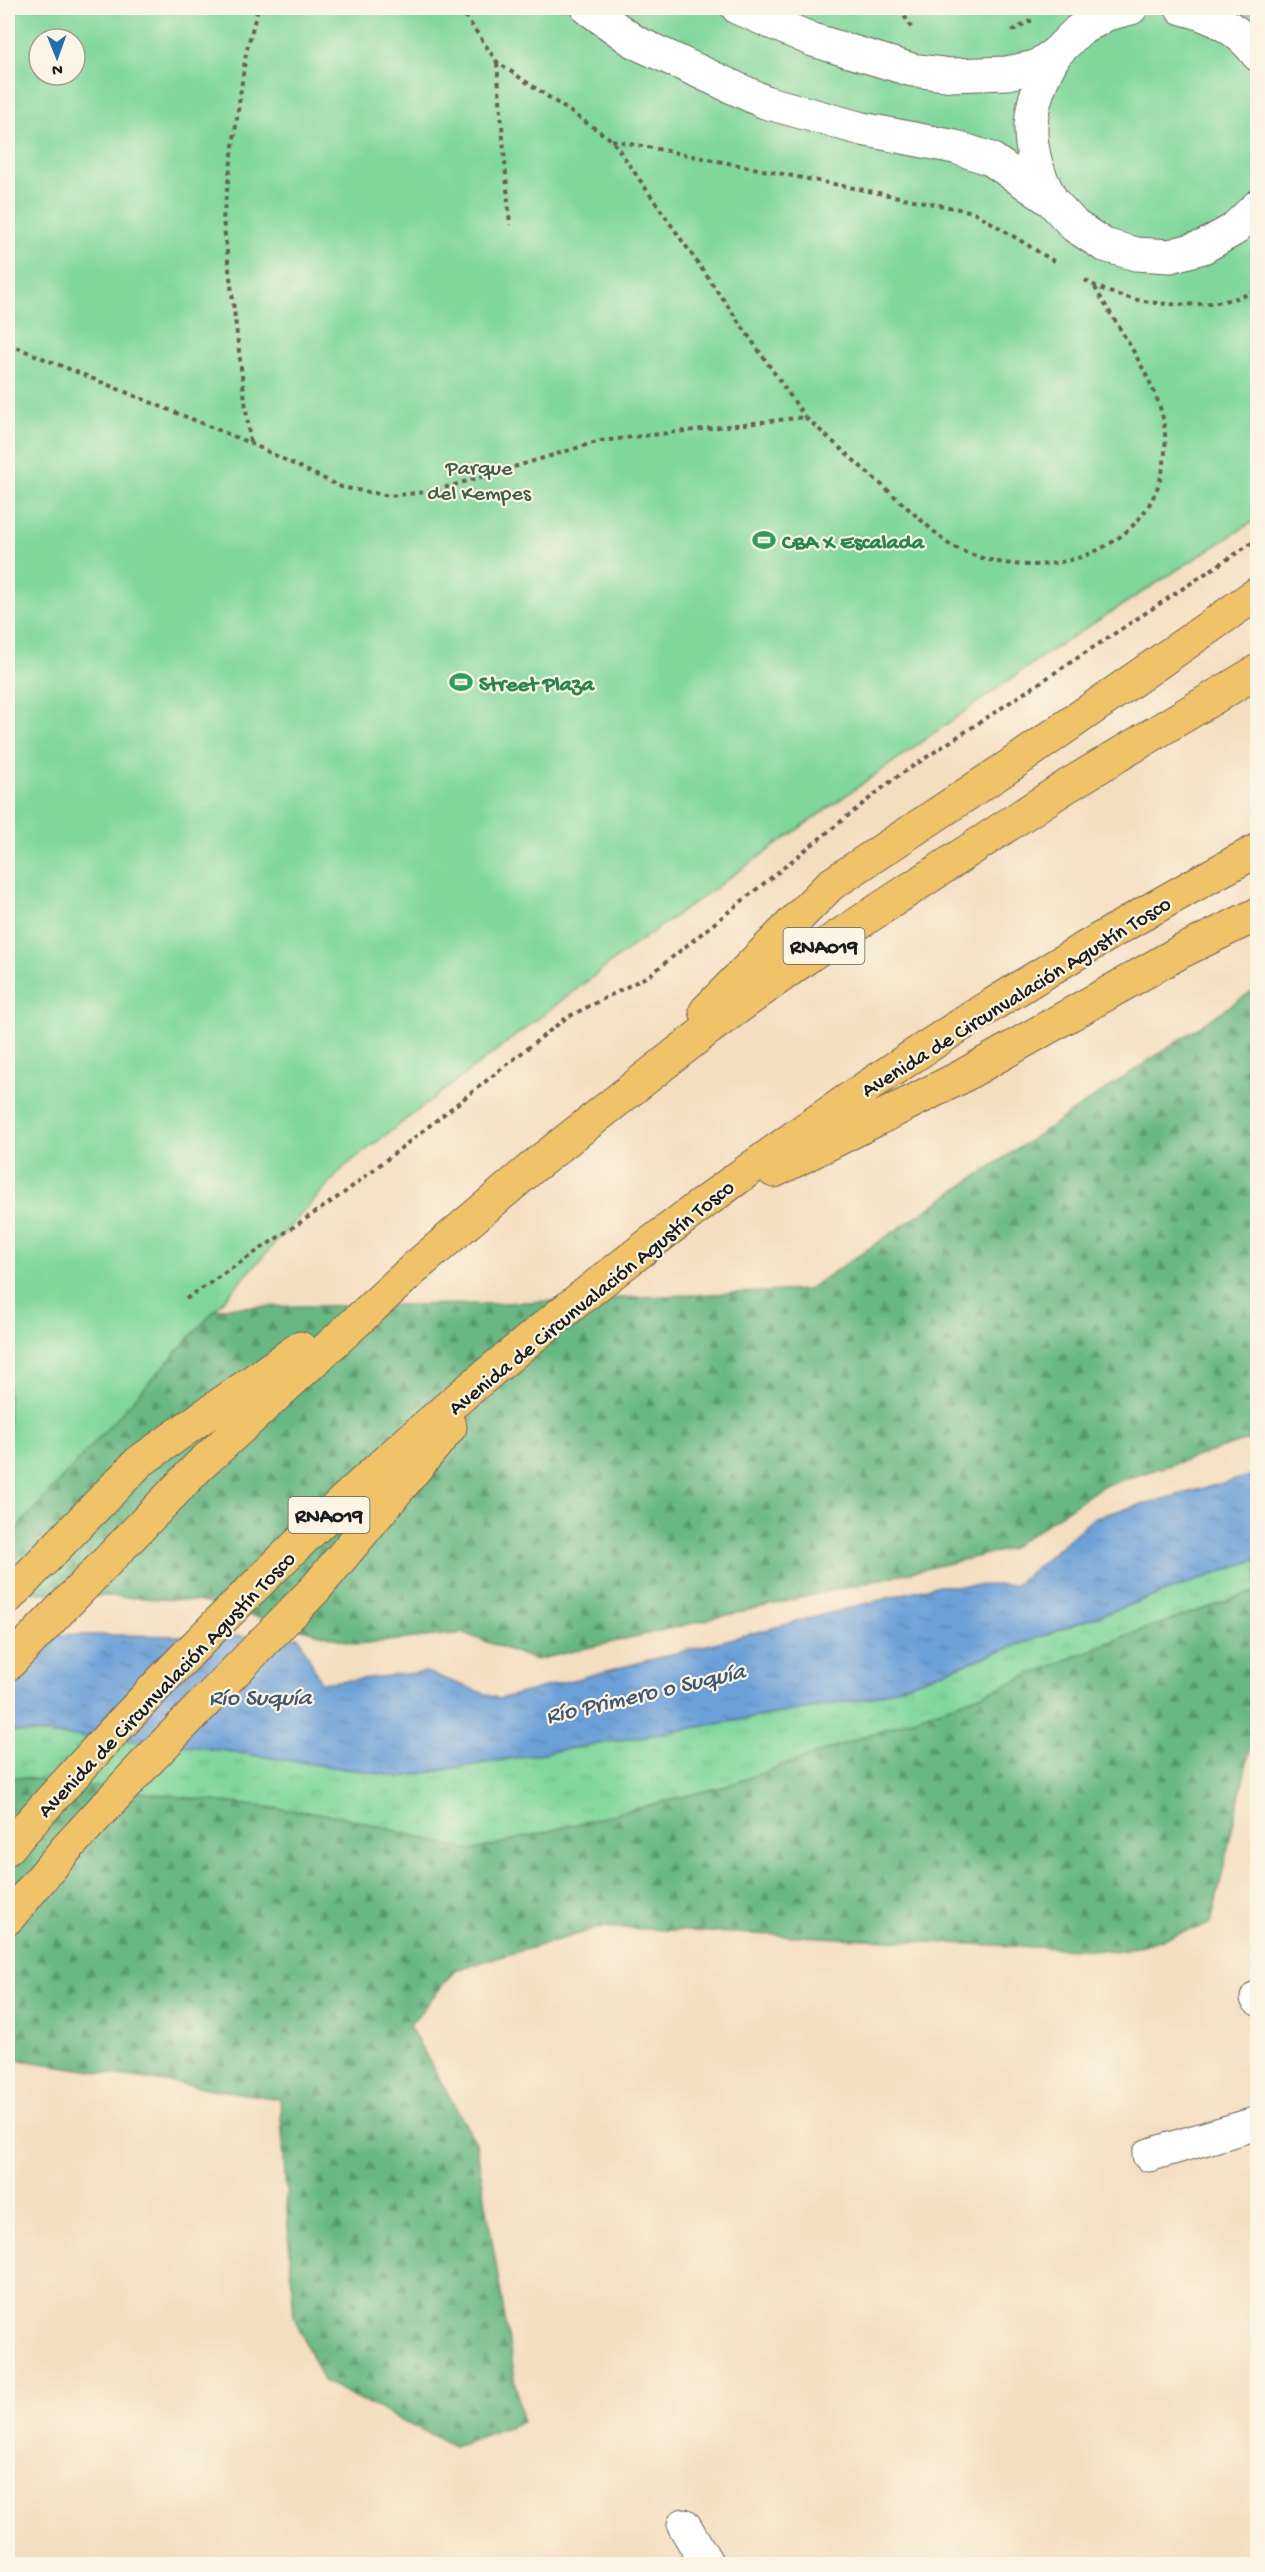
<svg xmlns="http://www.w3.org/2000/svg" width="1265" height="2572" viewBox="0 0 1265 2572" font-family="'Gochi Hand',sans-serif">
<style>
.grass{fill:url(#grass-tufts);stroke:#4e7a5c;stroke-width:1.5}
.forest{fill:url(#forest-firs);stroke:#426a50;stroke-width:1.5}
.park{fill:#7fd79c;stroke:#4e7a5c;stroke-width:1.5;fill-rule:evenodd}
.water{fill:url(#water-ripples);stroke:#445e7a;stroke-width:1.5}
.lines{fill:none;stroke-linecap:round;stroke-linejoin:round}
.street-casing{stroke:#686055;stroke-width:35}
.highway-casing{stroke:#686055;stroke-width:35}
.path{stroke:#686055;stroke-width:4;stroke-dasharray:4.5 4.5;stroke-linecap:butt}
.street{stroke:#fff;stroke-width:33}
.highway{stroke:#f1c369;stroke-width:33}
.labels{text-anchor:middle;stroke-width:4.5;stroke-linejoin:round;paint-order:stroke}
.shield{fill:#fcf5e5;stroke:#5f5d58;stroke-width:1.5}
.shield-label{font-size:21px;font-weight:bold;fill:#1c1c1c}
.park-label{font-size:22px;fill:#3f5d49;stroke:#fcf5e5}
.leisure-label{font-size:22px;font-weight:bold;fill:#27864d;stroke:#fcf5e5;text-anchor:start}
.street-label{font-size:22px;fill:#1c1c1c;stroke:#fcf5e5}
.water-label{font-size:24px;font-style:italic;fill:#405771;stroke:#fcf5e5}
</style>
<defs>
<pattern id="grass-tufts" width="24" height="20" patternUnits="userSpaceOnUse" patternTransform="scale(1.5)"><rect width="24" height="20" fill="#7fd79c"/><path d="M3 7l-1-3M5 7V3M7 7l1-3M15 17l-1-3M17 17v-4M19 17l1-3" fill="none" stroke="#6db886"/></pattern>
<pattern id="forest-firs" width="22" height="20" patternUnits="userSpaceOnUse" patternTransform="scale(1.5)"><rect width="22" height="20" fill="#67b884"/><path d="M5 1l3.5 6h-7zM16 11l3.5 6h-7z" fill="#54956b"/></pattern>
<pattern id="water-ripples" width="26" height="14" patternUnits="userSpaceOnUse" patternTransform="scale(1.5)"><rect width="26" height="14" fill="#6ca0d8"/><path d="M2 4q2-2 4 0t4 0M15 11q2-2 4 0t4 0" fill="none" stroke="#5882ae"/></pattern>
</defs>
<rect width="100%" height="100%" fill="#fcf5e5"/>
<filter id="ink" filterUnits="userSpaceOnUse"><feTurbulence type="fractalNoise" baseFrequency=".0167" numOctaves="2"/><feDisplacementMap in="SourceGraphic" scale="12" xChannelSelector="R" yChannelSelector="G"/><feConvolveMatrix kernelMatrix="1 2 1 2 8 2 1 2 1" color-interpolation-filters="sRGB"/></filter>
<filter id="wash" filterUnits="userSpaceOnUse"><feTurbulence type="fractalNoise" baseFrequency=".008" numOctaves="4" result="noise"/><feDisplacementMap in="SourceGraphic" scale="24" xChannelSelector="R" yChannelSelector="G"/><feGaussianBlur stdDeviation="1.35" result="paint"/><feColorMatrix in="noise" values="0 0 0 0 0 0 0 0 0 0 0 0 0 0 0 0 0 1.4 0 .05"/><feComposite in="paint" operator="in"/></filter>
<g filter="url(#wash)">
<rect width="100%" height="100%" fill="#f4dec0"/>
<path class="grass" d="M1257,1559V1681L993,1906L8,1844V1731L178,1744L402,1777L870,1698Z"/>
<path class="forest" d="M1257,988V1437L1101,1487L1009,1549L536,1660L463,1633L357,1644L198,1601L8,1591V1346L231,1307L482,1304L807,1290Z
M1257,1591V1717L1211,1924L1122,1951L602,1927L455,1970L409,2026L476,2143L522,2422L454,2446L323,2381L294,2317L280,2099L8,2058V1776L340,1816L471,1851L729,1785L983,1694L1130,1634Z"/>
<path class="park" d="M8,8H1257V519L1050,651L633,946L345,1166L8,1538ZM39,39H75V75H39Z"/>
<path class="water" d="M1257,1474V1559L870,1698L401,1777L178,1744L8,1731V1634L299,1637L321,1683L426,1672L499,1699L934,1586L1015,1585L1095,1517Z"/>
</g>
<g filter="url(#ink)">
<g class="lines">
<g class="street-casing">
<path id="street" d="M588,8L635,42L765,102L862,129L955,147L991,159L1052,201L1075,226L1104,245L1136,254L1170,256L1203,247L1233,230L1258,206
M738,8L813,40L912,70L952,75L1007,73L1036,67L1056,53L1079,30L1107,14L1131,8
M1182,8C1212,15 1239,29 1258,55
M1051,199C1022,146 1025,104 1056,53
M1257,1998L1258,1999
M1149,2155L1258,2123
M684,2525L707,2564"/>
</g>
<g class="highway-casing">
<path id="highway" d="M706,1011L830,885L1008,767L1258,593
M774,1171L959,1078L1180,952L1258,914
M8,1597L139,1462L300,1348
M8,1664L198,1467L419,1264L534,1166L708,1029L810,955L1067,786L1258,671
M8,1848C125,1715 249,1587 380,1467C450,1403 523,1344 597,1285C804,1121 1025,975 1258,850
M8,1918L66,1849L143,1766L316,1588L450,1427"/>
</g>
<path class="path" d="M460,8L497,62L612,140L805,417
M900,8L913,31
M1012,31L1034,19
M497,63L510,225
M612,140L974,212L1055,262
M1085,280C1129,308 1211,313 1258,290
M8,344L250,443L341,487L390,496L434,491L600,441L805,417L947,543C1041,597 1180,549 1164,424C1158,383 1115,323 1094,286
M250,442L223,219L246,53L258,8
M186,1299L344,1193L566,1018L650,975L895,778L1258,539"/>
<use href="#street" class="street"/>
<use href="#highway" class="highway"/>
</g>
</g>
<defs>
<g id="stadium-bare" transform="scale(1.8)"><path d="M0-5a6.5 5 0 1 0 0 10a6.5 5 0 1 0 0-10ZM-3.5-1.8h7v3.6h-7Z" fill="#2e9e5b" stroke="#fcf5e5" stroke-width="2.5" paint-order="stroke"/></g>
</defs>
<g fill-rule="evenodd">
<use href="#stadium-bare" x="764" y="540"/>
<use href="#stadium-bare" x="461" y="682"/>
</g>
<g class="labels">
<g class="shield">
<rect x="783.5" y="928" width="81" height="36" rx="4.5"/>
<rect x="288.5" y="1497" width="81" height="36" rx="4.5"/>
</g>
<g class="shield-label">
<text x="824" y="953">RNA019</text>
<text x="329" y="1522">RNA019</text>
</g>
<g class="park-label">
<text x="479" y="474">Parque<tspan x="479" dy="25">del Kempes</tspan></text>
</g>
<g class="leisure-label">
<text x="782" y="548">CBA X Escalada</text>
<text x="479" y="690">Street Plaza</text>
</g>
<g class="street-label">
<text transform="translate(1015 995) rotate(-32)" y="8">Avenida de Circunvalación Agustín Tosco</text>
<text transform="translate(590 1296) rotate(-39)" y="8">Avenida de Circunvalación Agustín Tosco</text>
<text transform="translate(165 1683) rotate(-46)" y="8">Avenida de Circunvalación Agustín Tosco</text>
</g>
<g class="water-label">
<text transform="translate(645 1692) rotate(-13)" y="8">Río Primero o Suquía</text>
<text x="260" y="1704">Río Suquía</text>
</g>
</g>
<rect width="1265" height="2572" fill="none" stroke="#fcf5e5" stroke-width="30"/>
<g transform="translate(57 57) rotate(179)"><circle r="28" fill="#fcf5e5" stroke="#a29e95" stroke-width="1.5"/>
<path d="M0-4.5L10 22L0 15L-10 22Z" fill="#1f6fb2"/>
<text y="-9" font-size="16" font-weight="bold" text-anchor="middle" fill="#1c1c1c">N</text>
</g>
</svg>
